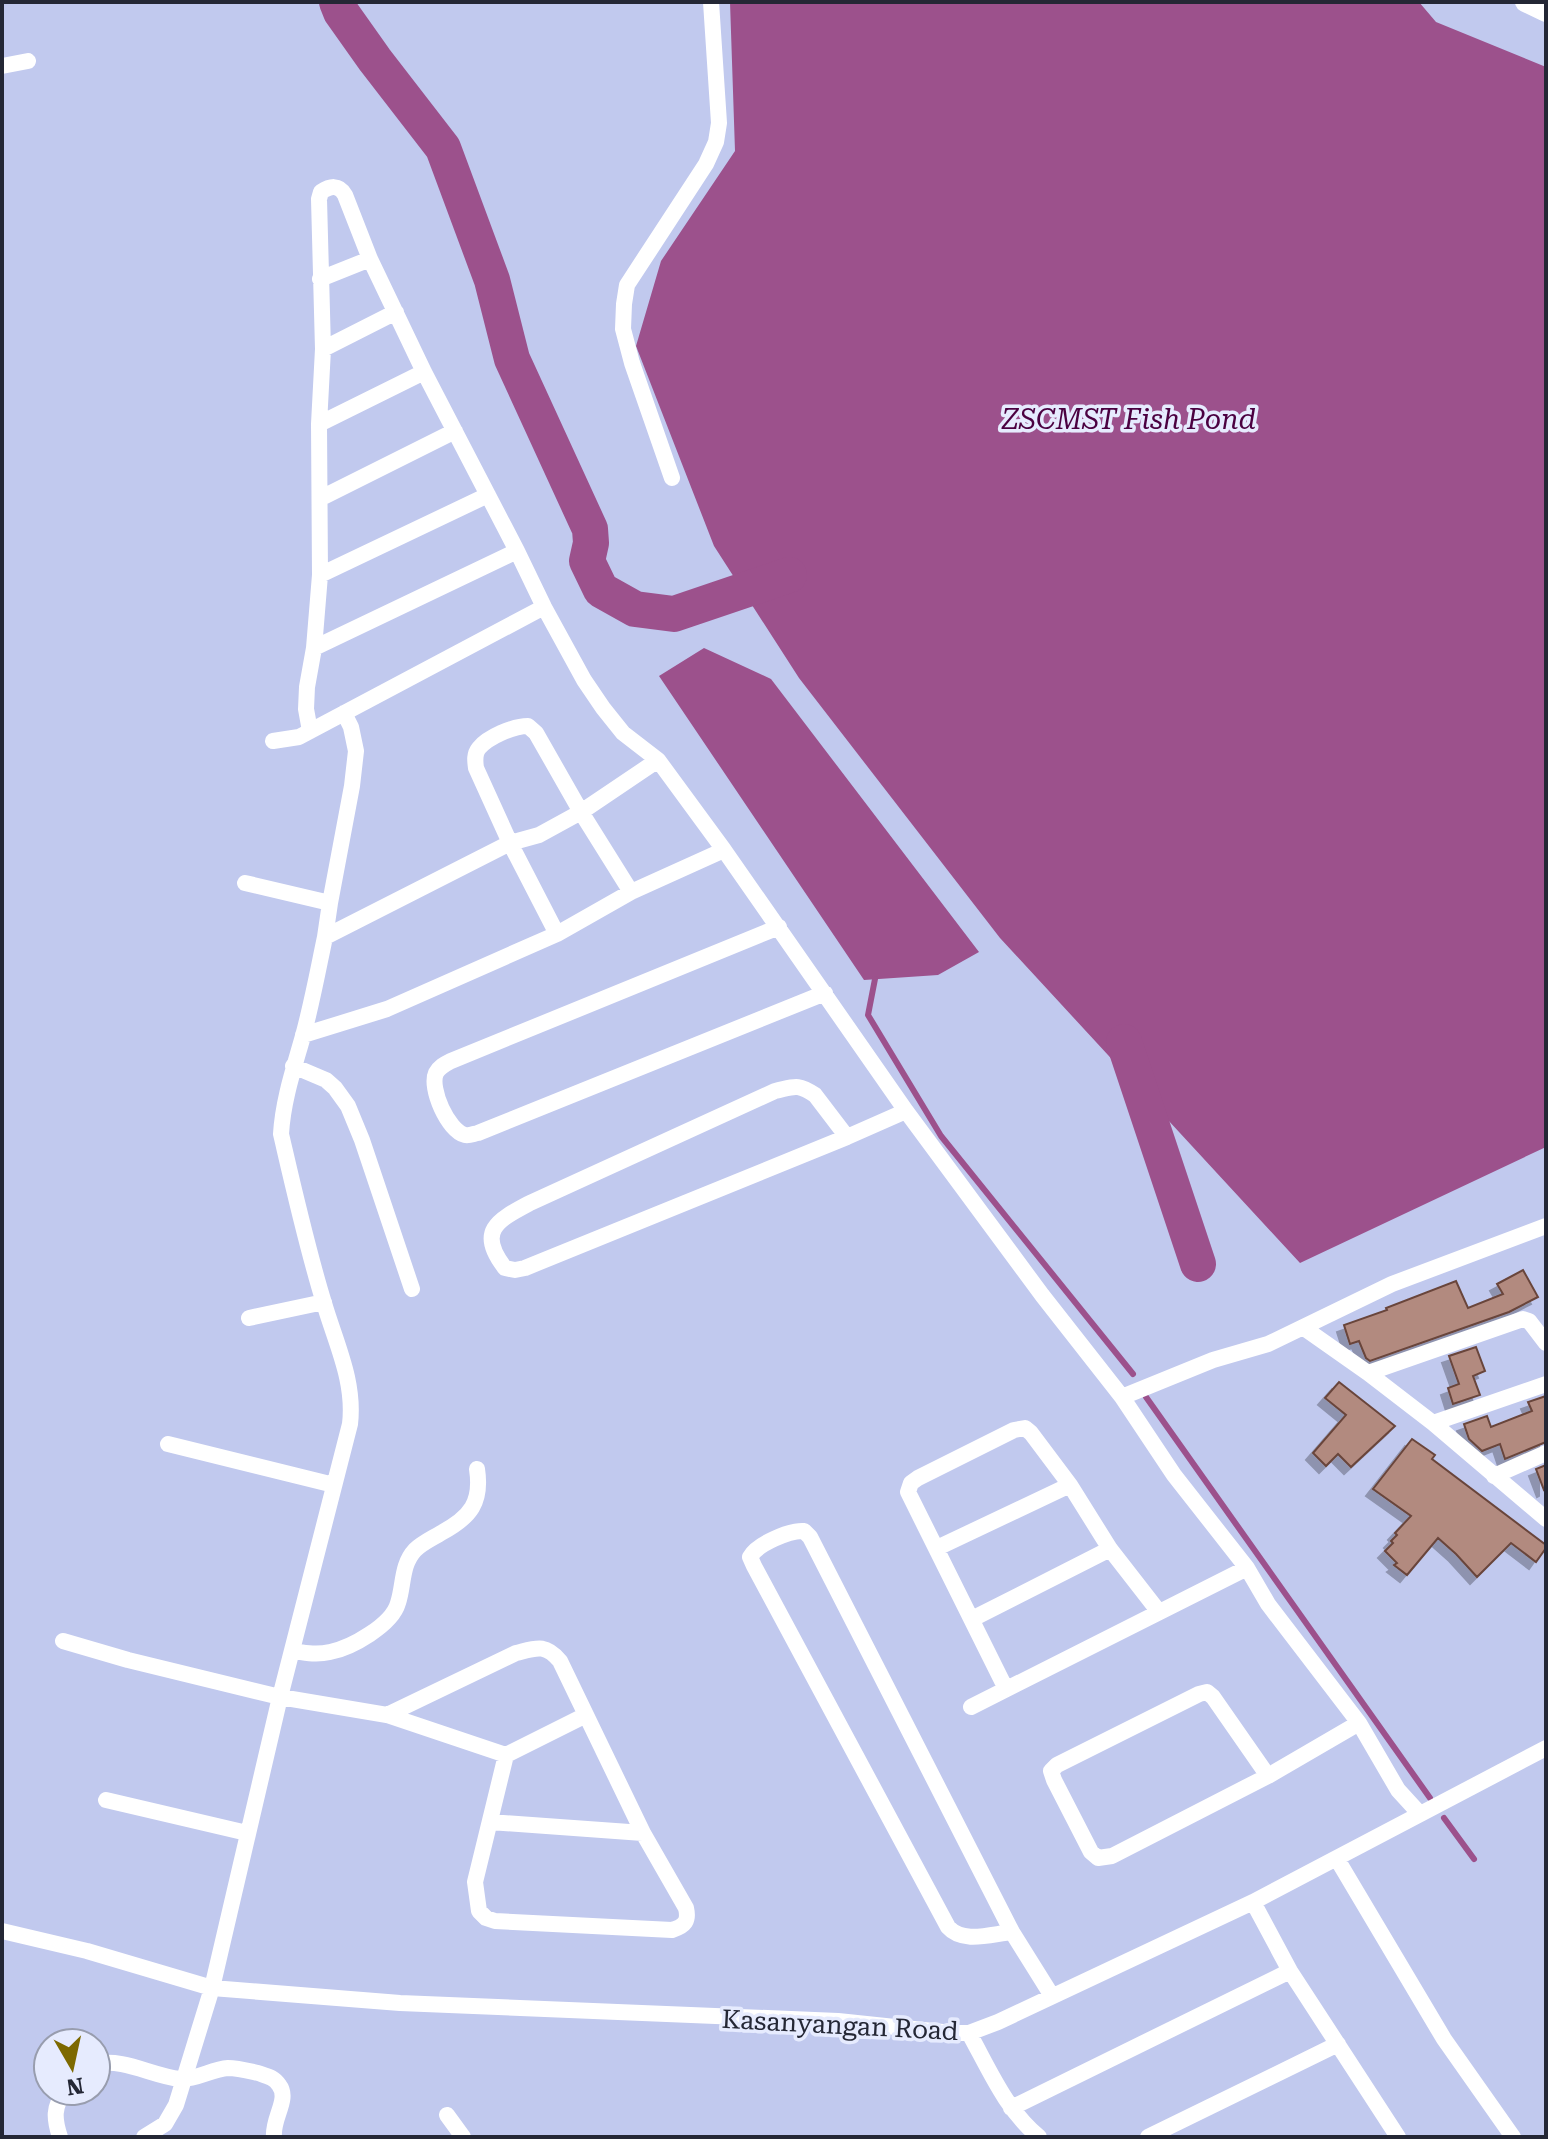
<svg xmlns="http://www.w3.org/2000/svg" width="1548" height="2139" viewBox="0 0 1548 2139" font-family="'Roboto Serif',serif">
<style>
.water{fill:#9c518c}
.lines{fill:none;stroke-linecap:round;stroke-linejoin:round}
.stream{stroke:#9c518c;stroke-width:6}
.river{stroke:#9c518c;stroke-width:36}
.building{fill:#b28a7f;stroke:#69453b;stroke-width:2;filter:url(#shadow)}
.minor{stroke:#fff;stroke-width:16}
.tertiary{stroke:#fff;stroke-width:20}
.labels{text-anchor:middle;stroke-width:7;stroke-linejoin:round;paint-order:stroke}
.street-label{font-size:26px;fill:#242735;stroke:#e6ebfe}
.water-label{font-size:28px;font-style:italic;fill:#4b0141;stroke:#e6ebfe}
</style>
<defs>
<filter id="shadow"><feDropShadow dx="-7" dy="7" stdDeviation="0" flood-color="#0004"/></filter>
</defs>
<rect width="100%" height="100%" fill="#c1c9ee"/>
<path class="water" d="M730,2H1419L1436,22L1546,67V1147L1300,1263L1000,938L799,678L714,546L636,346L661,261L735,151Z
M704,648L771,679L979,952L938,975L864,980L659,676Z"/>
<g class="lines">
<path class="stream" d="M875,979L868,1015L941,1136L1133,1374
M1146,1397L1430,1798
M1444,1818L1474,1859"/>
<path class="river" d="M337,2L341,12L375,60L443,148L492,280L512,359L590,529L591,543L587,561L601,590L635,609L674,614L789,575
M1124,1042L1198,1264"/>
</g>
<path class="building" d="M1523,1270L1538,1297L1509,1312L1370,1361L1366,1358L1359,1341L1350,1344L1344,1325L1387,1310L1386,1308L1456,1281L1468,1308L1503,1294L1497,1284Z
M1476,1347L1485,1371L1473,1376L1480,1395L1453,1404L1448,1388L1459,1384L1449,1356Z
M1339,1382L1395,1426L1351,1467L1338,1454L1326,1466L1313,1453L1346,1415L1325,1398Z
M1546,1396V1442L1505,1459L1500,1444L1482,1451L1469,1439L1464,1424L1487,1416L1491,1427L1532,1411L1528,1402Z
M1412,1439L1435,1455L1432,1459L1546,1545V1548L1536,1562L1511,1543L1477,1577L1456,1554L1438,1538L1407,1575L1394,1565L1397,1563L1385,1551L1393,1543L1391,1541L1397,1535L1395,1533L1411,1516L1373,1489Z
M1546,1465V1489L1544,1490L1536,1469Z"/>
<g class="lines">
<path class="minor" d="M2,66L28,61
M320,279L370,259
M323,349L396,312
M319,424L424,372
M672,478L632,363L623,329L624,304L627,285L706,164L716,142L719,123L711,2
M321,498L455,431
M320,575L488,495
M314,648L517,551
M310,731L306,709L307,687L314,648L320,575L319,424L323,349L319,199L321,192C330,186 339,184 345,195L370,259L424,372L517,551L544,607L584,680L603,708L623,733L658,760L724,850L906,1111L1042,1295L1122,1397L1174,1475L1247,1568L1268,1604L1359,1723L1398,1790L1419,1813
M273,741L299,737L544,607
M245,883L330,903
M779,927L451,1061C445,1064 440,1066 436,1073C429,1088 448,1131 465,1135C469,1136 473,1134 478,1133L825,993
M557,934L510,843L476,768C475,761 474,754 479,748C488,737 513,726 528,726L536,733L581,812L631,892
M325,937L330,903L352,786L356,751L351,727L344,713
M303,1035L387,1009L557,934L631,892L724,850
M293,1066L326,1080L335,1088L348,1106L362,1140L412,1289
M847,1137L815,1095C797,1083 794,1087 775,1091L530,1203C498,1220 476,1231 505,1268L515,1270L525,1268L847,1137L906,1111
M249,1318L324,1302
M1304,1328L1368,1373L1433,1423L1546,1519
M1368,1373L1523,1319L1529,1321L1546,1343
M1122,1397L1213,1360L1268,1344L1392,1284L1546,1226
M1433,1423L1546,1384
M168,1444L334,1485
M1494,1476L1546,1453
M937,1548L1070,1485
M972,1619L1110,1549
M63,1641L128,1660L280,1697L387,1715L506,1755L586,1715
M293,1651C306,1653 317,1655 330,1652C351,1648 392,1625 398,1603C404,1585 401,1565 415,1550C422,1543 433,1538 441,1533C471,1517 482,1502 477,1469
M1006,1689L908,1492L911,1483L918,1478L1014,1430L1025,1428L1031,1433L1070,1485L1110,1549L1159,1612
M971,1707L1247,1568
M387,1715L516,1653C536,1648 545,1643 560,1661L643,1833L686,1908C689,1921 685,1926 672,1930L495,1921L486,1918L479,1911L475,1882L506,1755
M1268,1776L1213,1697L1207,1692L1199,1694L1057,1765L1051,1771L1054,1780L1091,1852L1098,1858L1112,1856L1268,1776L1359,1723
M106,1800L247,1833
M490,1822L643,1833
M1337,1859L1444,2039L1513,2137
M1253,1902L1290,1971L1398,2137
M2,1931L87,1951L212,1988L400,2003L838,2021L952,2033H969L998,2022L1253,1902L1546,1748
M1012,1932C991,1934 963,1944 948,1927L754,1566L750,1557C757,1544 790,1530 804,1531L810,1537L1012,1932L1052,1996
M969,2033C989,2069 1006,2110 1039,2137
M96,2064C124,2058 152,2076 180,2079C196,2080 212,2069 228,2068C237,2068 249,2071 258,2073C267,2076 274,2077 279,2085C290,2099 272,2118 274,2137
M1011,2108L1290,1971
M447,2115L463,2137
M60,2137C54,2119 53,2107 65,2091
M144,2137L165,2124L176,2105L212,1988L280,1697L350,1424C355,1381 336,1344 324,1303C307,1248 294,1190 281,1134C283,1100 294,1068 303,1036C312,1003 318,970 325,937L510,843L539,835L581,812L658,760
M1148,2137L1338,2044"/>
<path class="tertiary" d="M1525,2L1546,12"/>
</g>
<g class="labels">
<g class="street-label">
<text transform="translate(840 2025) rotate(3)" y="9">Kasanyangan Road</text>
</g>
<g class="water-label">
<text x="1129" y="429">ZSCMST Fish Pond</text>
</g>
</g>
<rect width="1548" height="2139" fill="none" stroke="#242735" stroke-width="8"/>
<g transform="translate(72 2067) rotate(171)"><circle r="38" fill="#e6ebfe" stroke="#989dae" stroke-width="2"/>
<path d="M0-6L14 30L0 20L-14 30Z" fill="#7d6900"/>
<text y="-12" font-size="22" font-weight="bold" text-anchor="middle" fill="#242735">N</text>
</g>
</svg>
